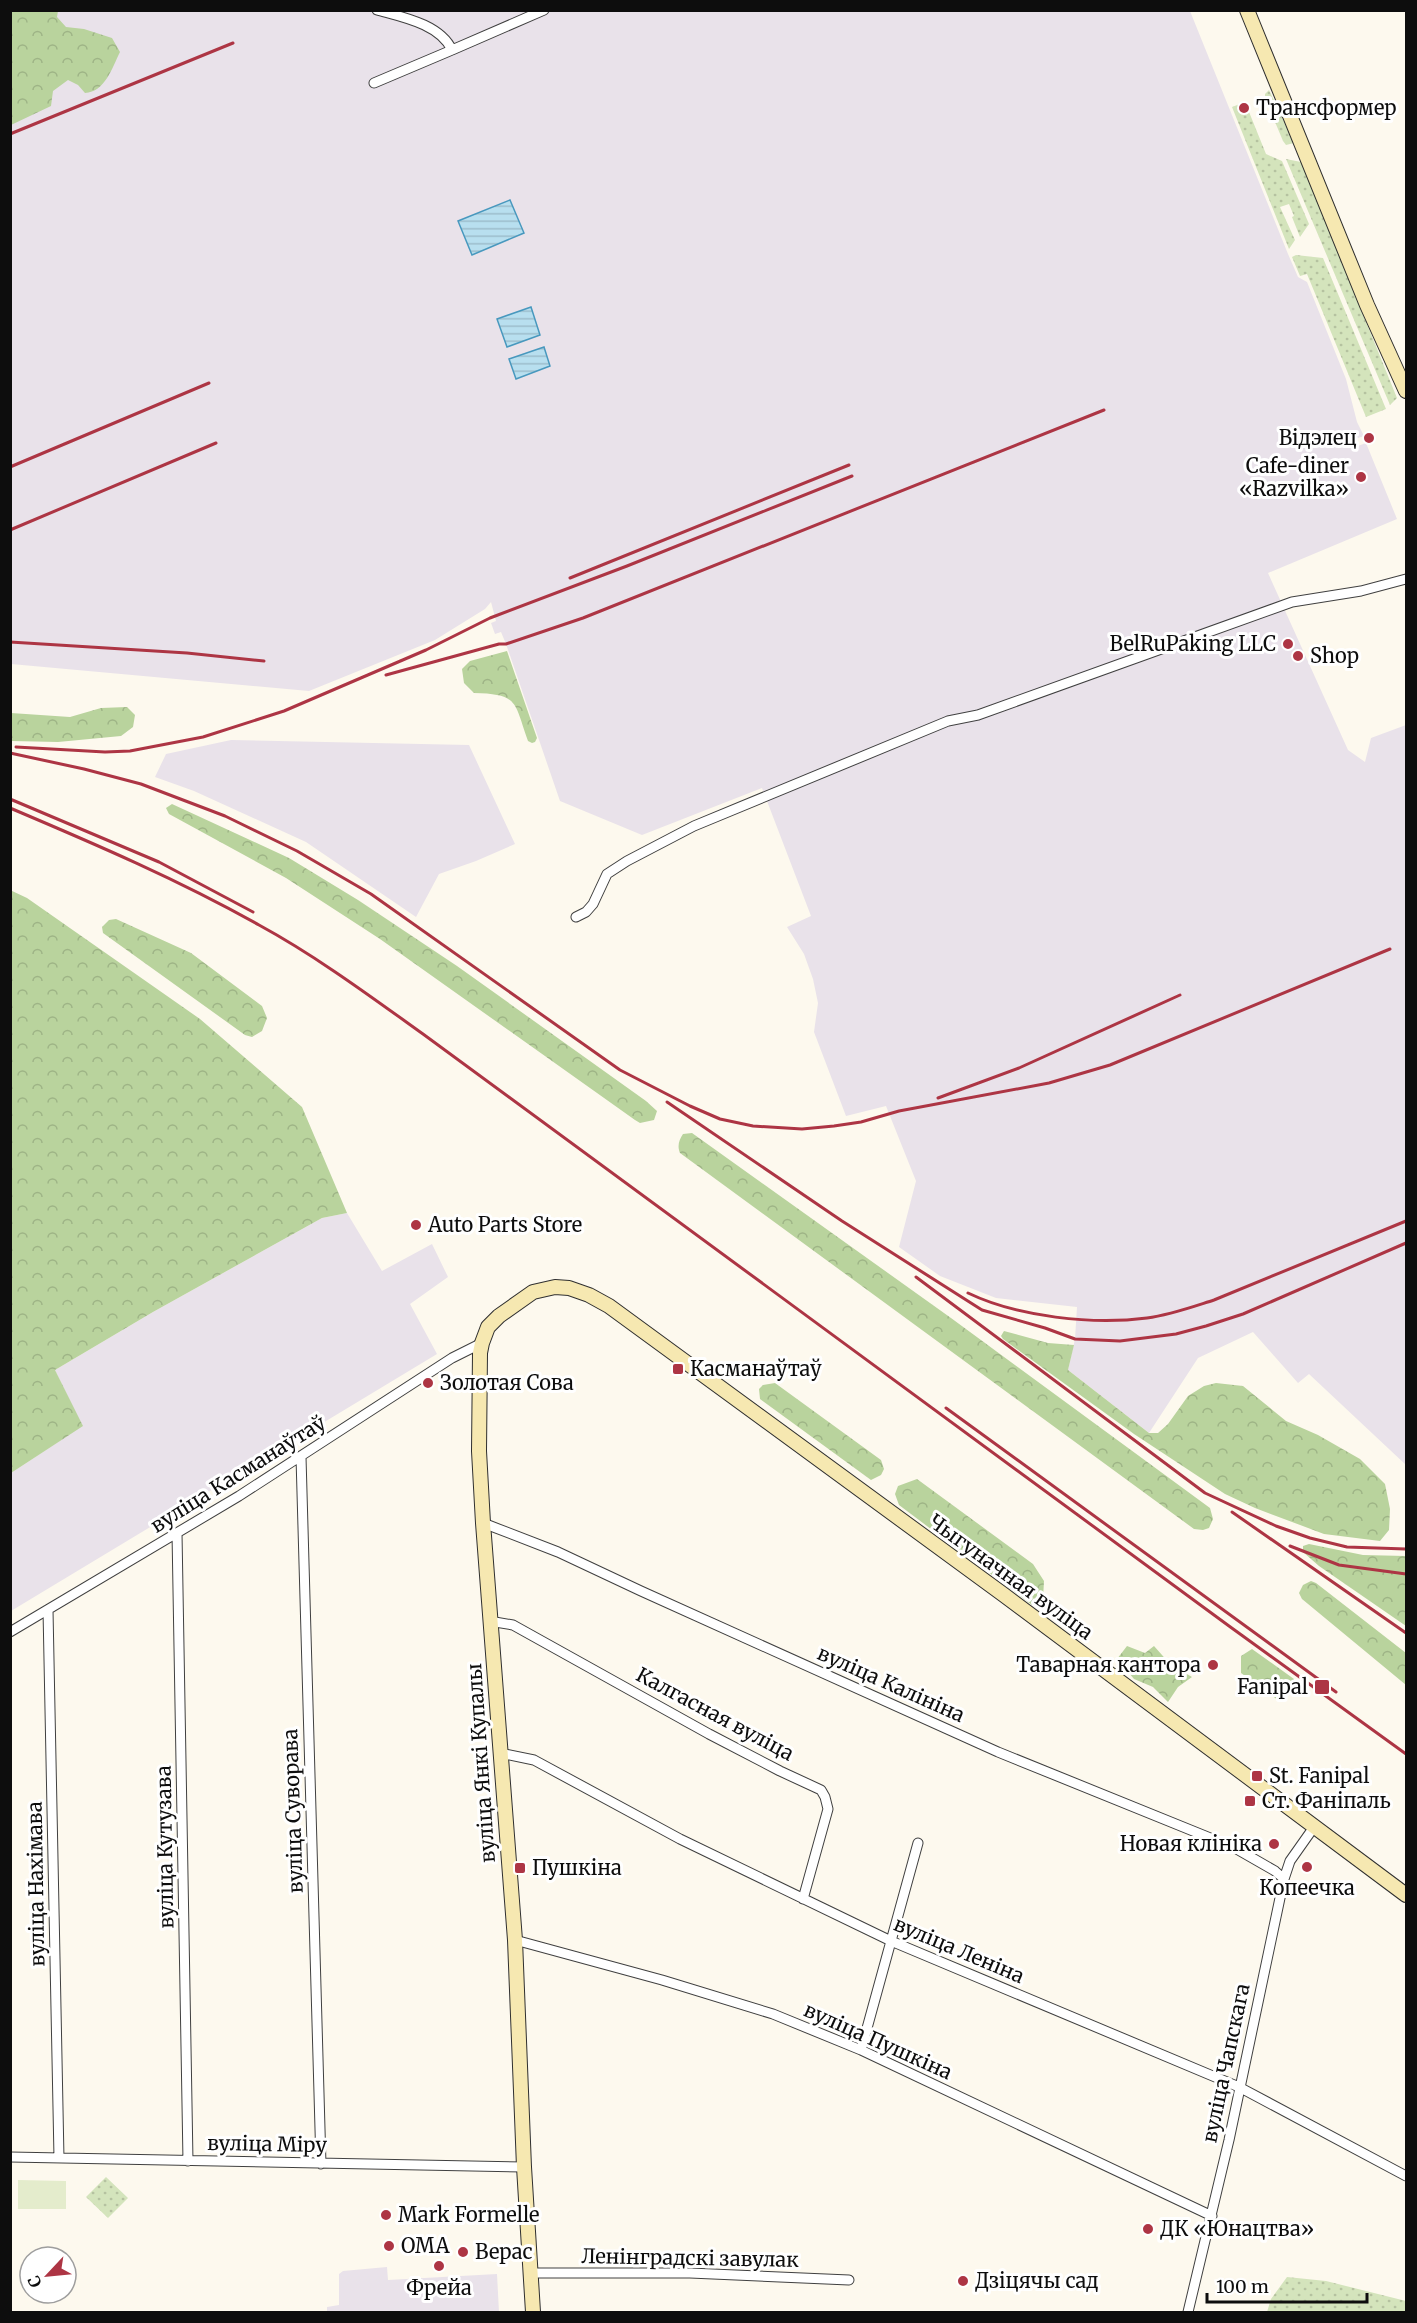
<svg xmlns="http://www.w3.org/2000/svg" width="1417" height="2323" viewBox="0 0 1417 2323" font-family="Merriweather,serif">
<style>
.industrial{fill:#e9e2ea}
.grass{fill:url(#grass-dots)}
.forest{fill:url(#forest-crowns)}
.pitch{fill:#e4eccc}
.water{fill:url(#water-rules);stroke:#4898be;stroke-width:1.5}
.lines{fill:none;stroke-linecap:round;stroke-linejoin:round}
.street-casing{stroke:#404040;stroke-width:11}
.secondary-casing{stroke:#2f2f2f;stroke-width:16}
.street{stroke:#fff;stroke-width:9}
.secondary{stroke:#f6e8b1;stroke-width:14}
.rail{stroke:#ad3544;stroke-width:3}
.poi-dot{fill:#ad3544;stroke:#fff;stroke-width:2}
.labels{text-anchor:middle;stroke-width:6;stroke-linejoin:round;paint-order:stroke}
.poi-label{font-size:20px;fill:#0d0d0d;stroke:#fff;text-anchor:start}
.street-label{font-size:20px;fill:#0d0d0d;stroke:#fff}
</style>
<defs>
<pattern id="grass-dots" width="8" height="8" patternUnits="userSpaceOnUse" patternTransform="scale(1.5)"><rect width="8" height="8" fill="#d4e4bc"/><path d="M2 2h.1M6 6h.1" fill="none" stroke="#b5c2a0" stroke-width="1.8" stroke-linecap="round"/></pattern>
<pattern id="forest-crowns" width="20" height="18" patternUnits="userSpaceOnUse" patternTransform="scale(1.5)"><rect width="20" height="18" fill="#b9d39d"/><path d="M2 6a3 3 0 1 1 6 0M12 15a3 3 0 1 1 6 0" fill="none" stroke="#9eb486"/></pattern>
<pattern id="water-rules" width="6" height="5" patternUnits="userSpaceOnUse" patternTransform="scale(1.5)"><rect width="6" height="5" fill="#b8dfef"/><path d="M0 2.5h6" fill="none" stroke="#9dbecc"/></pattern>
</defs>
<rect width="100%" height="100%" fill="#fdf9ee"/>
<path class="industrial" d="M10,11H1190L1288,254L1298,277L1307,282L1346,379L1357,422L1364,436L1352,440L1355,447L1366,443L1397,519L1268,573L1348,750L1365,762L1371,738L1406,725V1465L1309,1374L1298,1383L1253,1332L1198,1358L1149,1433L1068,1370L1075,1339L1077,1307L996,1298L940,1276L899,1247L916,1181L886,1106L846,1116L814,1032L818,1003L813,979L804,954L787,927L811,916L762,788L642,835L560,801L506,644L501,632L495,634L491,623L496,621L491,602L485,609L435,640L309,691L11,664Z
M231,740L469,745L515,844L476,861L439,874L416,917L306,842L194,791L155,777L166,754Z
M347,1213L382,1271L432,1244L448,1277L410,1304L437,1354L11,1611V1473L82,1426L55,1370L153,1312L322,1218Z
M387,2267L388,2280L497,2274L499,2312H327V2307L339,2305V2274L343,2271Z"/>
<path class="grass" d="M1269,90L1294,143L1286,145L1283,141L1265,98V94Z
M1245,102L1266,154L1282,161L1309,224L1300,237L1292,217L1294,216L1289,204L1280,207L1295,240L1289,249L1232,107Z
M1286,159L1301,162L1397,398L1390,405Z
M1296,255L1323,258L1386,409L1366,417L1307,274L1300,276L1292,257Z
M106,2177L128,2198L108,2218L86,2197Z
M1287,2277L1326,2281L1406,2301V2312H1267L1271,2299Z"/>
<path class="forest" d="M11,10L58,11L57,17L66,27L84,29L112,38L120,52C112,68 105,92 85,93L78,85L68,80L53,91L51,106L11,125Z
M507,651L537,738L535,742L532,743L528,741C514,702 519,694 474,693L464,683L462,669L470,661Z
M127,707L135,715L133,727L121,736L58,742L11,741V713L70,717L101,708Z
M172,804L289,858L358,900L457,966L646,1101L657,1111L654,1120L640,1123L635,1120L380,939L286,878L169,814L166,808Z
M10,890L27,898L200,1019L302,1107L347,1213L322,1218L153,1312L55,1370L83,1426L11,1473Z
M116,919L191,953L262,1006L267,1018L262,1031L252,1037L245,1035L103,933L102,927L109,920Z
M692,1133L951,1318L1210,1508L1213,1519L1209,1528L1203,1530L1194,1529L680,1153C677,1146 679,1140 683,1134Z
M1004,1331L1048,1343L1074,1345L1068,1370L1149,1433H1158L1168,1424L1188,1396L1204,1386L1216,1383L1243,1386L1286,1421L1318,1435L1360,1459L1385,1484L1390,1509L1389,1530L1380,1541L1324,1534L1255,1508L1225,1494L1134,1434L1003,1339L1001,1336Z
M775,1383L881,1460L884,1469L881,1475L871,1480L760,1399L759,1389L763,1385Z
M917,1479L1033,1564L1044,1581L1043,1599L1032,1605L899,1505L895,1494L898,1486Z
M1309,1544L1363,1555L1406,1556V1626L1319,1566L1303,1552V1546Z
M1311,1581L1316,1583L1406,1653V1685L1302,1599L1299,1593L1303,1585Z
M1127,1646L1145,1653L1154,1646L1170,1664L1192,1677L1178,1687L1168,1702L1153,1687L1134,1679L1117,1659Z
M1252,1649L1294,1679V1684L1278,1700L1241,1673V1656Z"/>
<path class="pitch" d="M18,2180L66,2181V2209H18Z"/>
<path class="water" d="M510,200L524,233L472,255L458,221Z
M531,307L540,335L507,347L497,319Z
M544,347L550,366L516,379L509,359Z"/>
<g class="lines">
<g class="street-casing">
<path id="street" d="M377,10C402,17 440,24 452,50L544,10
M374,83L452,50
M576,917L586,912L593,904L607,874L627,861L694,826L948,721L978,715L1292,602L1361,591L1406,579
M301,1457L321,2164
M483,1523L558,1552L641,1591L998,1752L1235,1848L1275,1871L1284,1879
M177,1533L188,2161
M48,1610L59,2158
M489,1621L513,1625L709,1734L780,1771L821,1790L825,1797L828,1809L803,1899
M10,1632L239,1496L452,1358L482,1343
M500,1753L534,1760L680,1839L891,1941L1239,2087L1406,2176
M515,1940L662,1980L773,2014L861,2050L1212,2216
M861,2050L918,1843
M10,2157L524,2167
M530,2273H690L849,2280
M1188,2312L1229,2140L1284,1879L1290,1861L1314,1827"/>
</g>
<g class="secondary-casing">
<path id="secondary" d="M1247,10L1367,305L1406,391
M533,2312L524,2167L515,1940L483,1523L479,1451L480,1353L482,1343L488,1327L499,1316L533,1292L555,1287L569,1288L589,1295L609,1306L1004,1595L1406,1895"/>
</g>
<use href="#street" class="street"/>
<use href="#secondary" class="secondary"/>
<path class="rail" d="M10,134L233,43
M10,467L209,383
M10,530L216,443
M570,578L849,465
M10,642L187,653L264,661
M386,675L499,644H506L583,618L1104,410
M16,747L105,752L130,751L203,737L284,711L426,650L490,618L627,566L852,476
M10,753L84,769L141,784L225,816L297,851L371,894L620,1070L690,1106L720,1119L753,1126L802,1129L834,1126L861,1122L899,1111L1049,1083L1110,1065L1390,949
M10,799L159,862L253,912
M10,808C95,844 179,880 259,925C316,956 370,996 423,1034L1229,1626L1406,1754
M938,1098L1019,1068L1180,995
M667,1102L842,1221L982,1310L1045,1328L1075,1339L1120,1341L1176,1334L1206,1326L1243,1314L1406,1243
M916,1277L1205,1493L1276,1526L1310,1538L1347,1547L1406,1549
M968,1293C1018,1317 1092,1325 1147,1318C1170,1315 1192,1307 1214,1300L1406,1221
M946,1408L1336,1692
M1232,1512L1406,1633
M1290,1546L1339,1565L1406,1574"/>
</g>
<g class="poi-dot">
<circle cx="1244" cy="108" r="6"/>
<circle cx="1369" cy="438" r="6"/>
<circle cx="1361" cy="477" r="6"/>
<circle cx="1288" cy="644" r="6"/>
<circle cx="1298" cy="656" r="6"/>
<circle cx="416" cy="1225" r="6"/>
<rect x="672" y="1363" width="12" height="12" rx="3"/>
<circle cx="428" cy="1383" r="6"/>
<circle cx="1213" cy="1665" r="6"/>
<rect x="1314" y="1679" width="16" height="16" rx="3"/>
<rect x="1251" y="1770" width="12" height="12" rx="3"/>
<rect x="1244" y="1795" width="12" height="12" rx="3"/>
<circle cx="1274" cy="1844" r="6"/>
<circle cx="1307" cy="1867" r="6"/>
<rect x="514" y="1862" width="12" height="12" rx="3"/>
<circle cx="386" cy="2215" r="6"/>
<circle cx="1148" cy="2229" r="6"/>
<circle cx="389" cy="2246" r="6"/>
<circle cx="463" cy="2252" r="6"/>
<circle cx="439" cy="2266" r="6"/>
<circle cx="963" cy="2281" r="6"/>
</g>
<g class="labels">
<g class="poi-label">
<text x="1256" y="115">Трансформер</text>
<text x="1357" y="445" text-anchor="end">Відэлец</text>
<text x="1349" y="473" text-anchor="end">Cafe-diner<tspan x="1349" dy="23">«Razvilka»</tspan></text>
<text x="1276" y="651" text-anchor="end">BelRuPaking LLC</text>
<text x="1310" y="663">Shop</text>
<text x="428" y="1232">Auto Parts Store</text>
<text x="690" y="1376">Касманаўтаў</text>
<text x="440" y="1390">Золотая Сова</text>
<text x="1201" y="1672" text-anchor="end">Таварная кантора</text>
<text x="1308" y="1694" text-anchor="end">Fanipal</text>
<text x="1269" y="1783">St. Fanipal</text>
<text x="1262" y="1808">Ст. Фаніпаль</text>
<text x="1262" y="1851" text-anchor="end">Новая клініка</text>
<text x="532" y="1875">Пушкіна</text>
<text x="1307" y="1895" text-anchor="middle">Копеечка</text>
<text x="398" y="2222">Mark Formelle</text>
<text x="1160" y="2236">ДК «Юнацтва»</text>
<text x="401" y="2253">ОМА</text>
<text x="475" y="2259">Верас</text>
<text x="975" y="2288">Дзіцячы сад</text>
<text x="439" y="2295" text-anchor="middle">Фрейа</text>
</g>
<g class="street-label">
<text transform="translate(238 1474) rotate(-32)" y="7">вуліца Касманаўтаў</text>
<text transform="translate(1011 1577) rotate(36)" y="7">Чыгуначная вуліца</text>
<text transform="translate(891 1684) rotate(24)" y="7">вуліца Калініна</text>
<text transform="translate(715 1714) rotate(28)" y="7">Калгасная вуліца</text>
<text transform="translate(481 1763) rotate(-94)" y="7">вуліца Янкі Купалы</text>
<text transform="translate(293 1811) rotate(-92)" y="7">вуліца Суворава</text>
<text transform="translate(165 1847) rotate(-91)" y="7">вуліца Кутузава</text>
<text transform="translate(36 1884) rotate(-91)" y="7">вуліца Нахімава</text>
<text transform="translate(959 1950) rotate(23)" y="7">вуліца Леніна</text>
<text transform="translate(878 2041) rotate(24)" y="7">вуліца Пушкіна</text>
<text transform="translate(1226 2063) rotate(-78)" y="7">вуліца Чапскага</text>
<text transform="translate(267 2144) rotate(1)" y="7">вуліца Міру</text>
<text transform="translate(690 2258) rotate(1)" y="7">Ленінградскі завулак</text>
</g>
</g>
<rect width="1417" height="2323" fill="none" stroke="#0d0d0d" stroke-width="24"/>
<g transform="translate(48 2275) rotate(244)"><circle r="28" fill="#ffffff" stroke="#9e9e9e" stroke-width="1.5"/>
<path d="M0-4.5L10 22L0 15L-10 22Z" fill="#ad3544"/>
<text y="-9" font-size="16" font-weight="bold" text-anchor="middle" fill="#0d0d0d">С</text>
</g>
<path d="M1207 2293v9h160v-9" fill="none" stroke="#0d0d0d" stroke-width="3"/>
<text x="1216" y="2293" font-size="18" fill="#0d0d0d" stroke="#ffffff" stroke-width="4.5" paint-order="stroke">100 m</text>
</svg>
